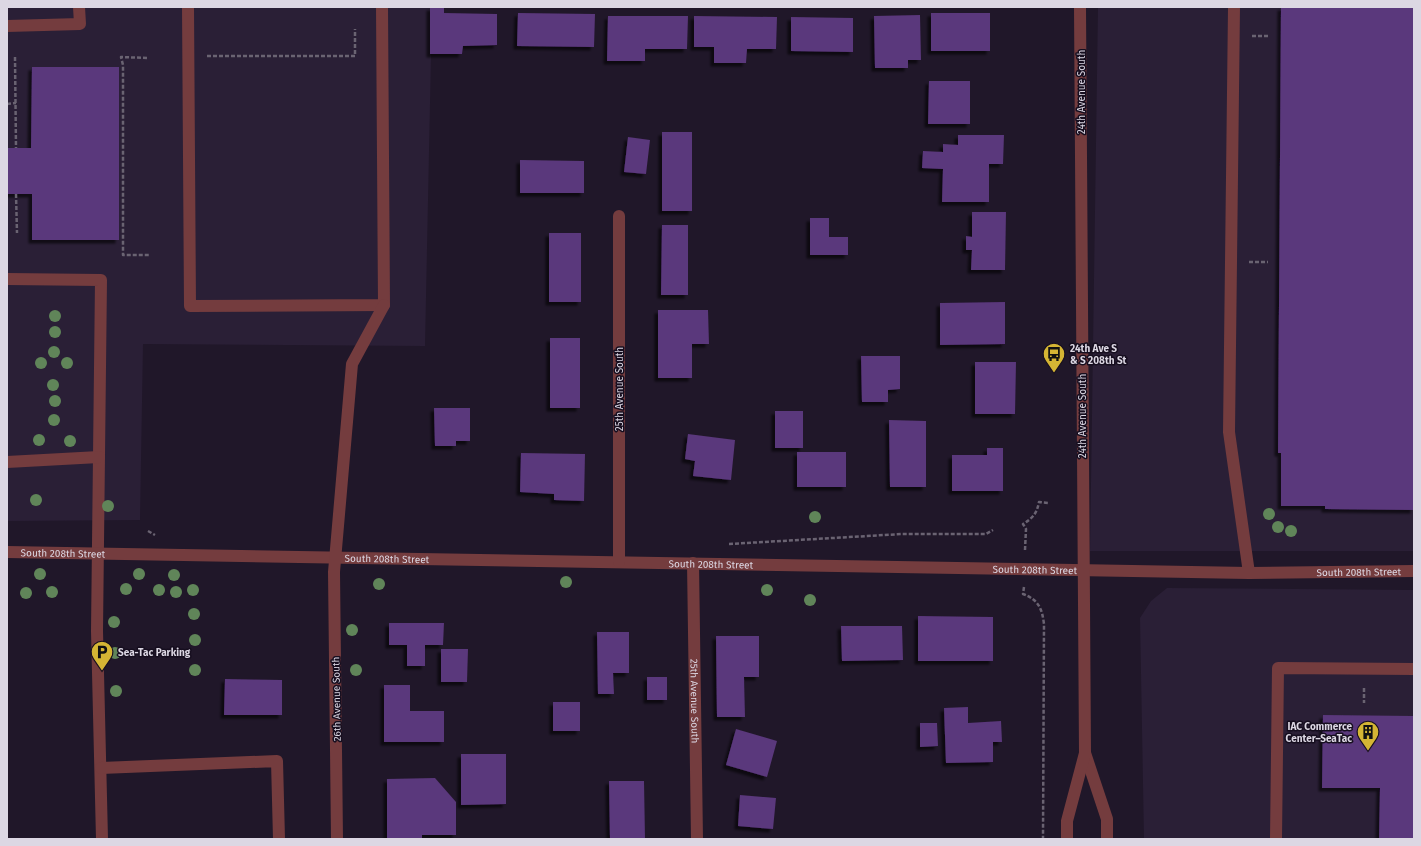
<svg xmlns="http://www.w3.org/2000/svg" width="1421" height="846" viewBox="0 0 1421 846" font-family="'Fira Sans',sans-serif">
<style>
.built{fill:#2a1f36}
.building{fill:#5a377b;filter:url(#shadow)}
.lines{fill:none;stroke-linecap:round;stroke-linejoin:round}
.path{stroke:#6a6372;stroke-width:2.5;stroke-dasharray:4 2;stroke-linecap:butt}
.minor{stroke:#743c3e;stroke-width:12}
.tree{fill:#608559}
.labels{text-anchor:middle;stroke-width:3;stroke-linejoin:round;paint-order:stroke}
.street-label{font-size:10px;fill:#dcd7e3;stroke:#160e1f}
.poi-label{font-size:10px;font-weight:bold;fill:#dcd7e3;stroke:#160e1f;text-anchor:start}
</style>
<defs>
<filter id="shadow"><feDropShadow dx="-3.5" dy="3.5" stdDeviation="1" flood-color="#0009"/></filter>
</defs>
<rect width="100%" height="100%" fill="#201729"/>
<path class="built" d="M7,7H432L425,346L143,344L140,520L7,521Z
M1098,7H1414V551H1090Z
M1167,588L1414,590V839H1144L1140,618L1151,601Z"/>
<path class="building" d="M430,7H444V13L497,14V45L463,46L462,54H430Z
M1281,7H1414V510L1325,509V506H1281V453H1278Z
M518,13L595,14L594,47L517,46Z
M931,13H990V51H931Z
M920,15L921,60H908V68H875L874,16Z
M608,16H688L687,49H645V61H607Z
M694,16L777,17L776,49H747L746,63H714V47H694Z
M791,17L853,18V52L791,51Z
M32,67H119V240H32V194H7V148H31Z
M929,81H970V124H928Z
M662,132H692V211H662Z
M958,135H1004L1003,164H989V202H942L943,169L922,168L923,151L943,152V144L958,145Z
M628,137L650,140L646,174L624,172Z
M520,160L584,161V193H520Z
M972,212H1006L1005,270H971L972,250H966V236L972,237Z
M810,218H829V237H848V255H810Z
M662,225H688V295H661Z
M549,233H581V302H549Z
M1005,302V344L940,345V303Z
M658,310H708L709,344H692V378H658Z
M550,338H580V408H550Z
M861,356H900V389L888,390V402H862Z
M975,362H1016L1015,414H975Z
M434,408H470V441H456V446H435Z
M775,411H803V448H775Z
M889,420L926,421V487H890Z
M688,434L735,440L731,480L693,476L695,461L685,459Z
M987,448H1003V491H952V455H987Z
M797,452H846V487H797Z
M521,453L585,454L584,501L554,500V494L520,492Z
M918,616L993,617V661H918Z
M389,623H444L443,645H425V666H407V645H389Z
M841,626H902L903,660L842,661Z
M597,632H629V673H613L614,694H598Z
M716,636H759V677H744L745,717H717Z
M441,649H468L467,682H441Z
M647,677H667V700H647Z
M225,679L282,680V715H224Z
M384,685H410V711H444V742H384Z
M553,702H580V731H553Z
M968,707V723L1001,721L1002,742H993V762L946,763L944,708Z
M1323,715L1414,716V839H1379L1380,788H1322Z
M920,723H937L938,746L920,747Z
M736,729L777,741L767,777L726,765Z
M461,754H506V804L461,805Z
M435,778L456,802V835H422V839H387V779Z
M609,781H644L645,839H610Z
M740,795L776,798L773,829L738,826Z"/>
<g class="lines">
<path class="path" d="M1252,36H1270
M207,56H355V29
M15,57L16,148
M147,58L121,57L123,65V255H150
M7,104L16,103
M16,194L17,233
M1249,262H1268
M148,531L155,535
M729,544L902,534H986L993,530
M1025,550L1026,529L1023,524C1033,518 1037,513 1039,502L1049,503
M1024,587L1023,594C1039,600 1042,609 1044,624L1043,839
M1364,688V703"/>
<g class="minor">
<path d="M188,7L190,306L384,305L382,7"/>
<path d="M1234,7L1229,432L1249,573"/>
<path d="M7,26L80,24L79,7"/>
<path d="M7,279L101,280L97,631L102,839"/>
<path d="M7,462L99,457"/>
<path id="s1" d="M7,552L1249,573L1414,571"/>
<path d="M619,562V216"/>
<path id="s2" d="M693,563L697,839"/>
<path d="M1085,753L1107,819V839"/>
<path d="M101,768L277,761L279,839"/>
<path d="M337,839L334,572L352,364L384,305"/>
<path d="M1067,839V821L1085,753L1080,7"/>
<path d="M1276,839L1278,668L1414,669"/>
</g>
</g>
<g class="tree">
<circle cx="55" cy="316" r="6"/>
<circle cx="55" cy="332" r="6"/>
<circle cx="54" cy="352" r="6"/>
<circle cx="41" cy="363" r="6"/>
<circle cx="67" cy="363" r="6"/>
<circle cx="53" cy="385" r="6"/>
<circle cx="55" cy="401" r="6"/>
<circle cx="54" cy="420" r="6"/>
<circle cx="39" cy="440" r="6"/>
<circle cx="70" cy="441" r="6"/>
<circle cx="36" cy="500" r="6"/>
<circle cx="108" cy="506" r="6"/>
<circle cx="1269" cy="514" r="6"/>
<circle cx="815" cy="517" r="6"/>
<circle cx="1278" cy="527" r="6"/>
<circle cx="1291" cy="531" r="6"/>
<circle cx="40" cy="574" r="6"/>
<circle cx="139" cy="574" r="6"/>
<circle cx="174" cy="575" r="6"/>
<circle cx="566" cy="582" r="6"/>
<circle cx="379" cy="584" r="6"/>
<circle cx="126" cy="589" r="6"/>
<circle cx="159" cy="590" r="6"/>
<circle cx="193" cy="590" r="6"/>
<circle cx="767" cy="590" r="6"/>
<circle cx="52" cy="592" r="6"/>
<circle cx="176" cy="592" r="6"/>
<circle cx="26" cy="593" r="6"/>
<circle cx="810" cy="600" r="6"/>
<circle cx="194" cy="614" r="6"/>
<circle cx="114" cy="622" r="6"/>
<circle cx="352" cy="630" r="6"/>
<circle cx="195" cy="640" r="6"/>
<circle cx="115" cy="653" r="6"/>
<circle cx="195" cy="670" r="6"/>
<circle cx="356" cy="670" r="6"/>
<circle cx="116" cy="691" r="6"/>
</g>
<defs>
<g id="bus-pin" transform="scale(1.15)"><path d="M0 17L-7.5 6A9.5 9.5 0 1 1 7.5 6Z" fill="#d5b534" stroke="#160e1f"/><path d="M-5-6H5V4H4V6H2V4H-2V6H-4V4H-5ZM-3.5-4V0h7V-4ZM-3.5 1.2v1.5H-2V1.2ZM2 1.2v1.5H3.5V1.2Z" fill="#111"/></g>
<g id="parking-pin" transform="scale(1.15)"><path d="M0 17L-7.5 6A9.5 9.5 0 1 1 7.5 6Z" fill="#d5b534" stroke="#160e1f"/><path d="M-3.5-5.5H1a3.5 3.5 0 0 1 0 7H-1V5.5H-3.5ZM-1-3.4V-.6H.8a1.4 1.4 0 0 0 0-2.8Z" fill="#111"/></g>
<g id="building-pin" transform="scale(1.15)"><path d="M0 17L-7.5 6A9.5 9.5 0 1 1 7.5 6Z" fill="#d5b534" stroke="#160e1f"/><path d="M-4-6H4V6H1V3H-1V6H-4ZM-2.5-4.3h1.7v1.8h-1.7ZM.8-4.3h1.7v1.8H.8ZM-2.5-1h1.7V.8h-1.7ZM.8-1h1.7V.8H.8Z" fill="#111"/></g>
</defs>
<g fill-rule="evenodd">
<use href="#bus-pin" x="1054" y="354"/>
<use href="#parking-pin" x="102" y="652"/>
<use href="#building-pin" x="1368" y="732"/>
</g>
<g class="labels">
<g class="street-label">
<text transform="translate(1081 92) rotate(-90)" y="4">24th Avenue South</text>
<text transform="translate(619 389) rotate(-90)" y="4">25th Avenue South</text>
<text transform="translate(1082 416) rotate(-90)" y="4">24th Avenue South</text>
<text dy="4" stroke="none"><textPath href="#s1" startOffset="56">South 208th Street</textPath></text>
<text dy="4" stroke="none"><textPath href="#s1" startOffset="380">South 208th Street</textPath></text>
<text dy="4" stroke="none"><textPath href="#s1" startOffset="704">South 208th Street</textPath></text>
<text dy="4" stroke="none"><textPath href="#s1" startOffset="1028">South 208th Street</textPath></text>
<text dy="4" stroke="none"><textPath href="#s1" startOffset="1352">South 208th Street</textPath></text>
<text transform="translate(336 699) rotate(-91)" y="4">26th Avenue South</text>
<text dy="4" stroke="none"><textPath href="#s2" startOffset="138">25th Avenue South</textPath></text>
</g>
<g class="poi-label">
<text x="1070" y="352">24th Ave S<tspan x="1070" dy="12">&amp; S 208th St</tspan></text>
<text x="118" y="656">Sea-Tac Parking</text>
<text x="1352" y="730" text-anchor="end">IAC Commerce<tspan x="1352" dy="12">Center–SeaTac</tspan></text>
</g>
</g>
<rect width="1421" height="846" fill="none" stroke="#dcd7e3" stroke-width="16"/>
</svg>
